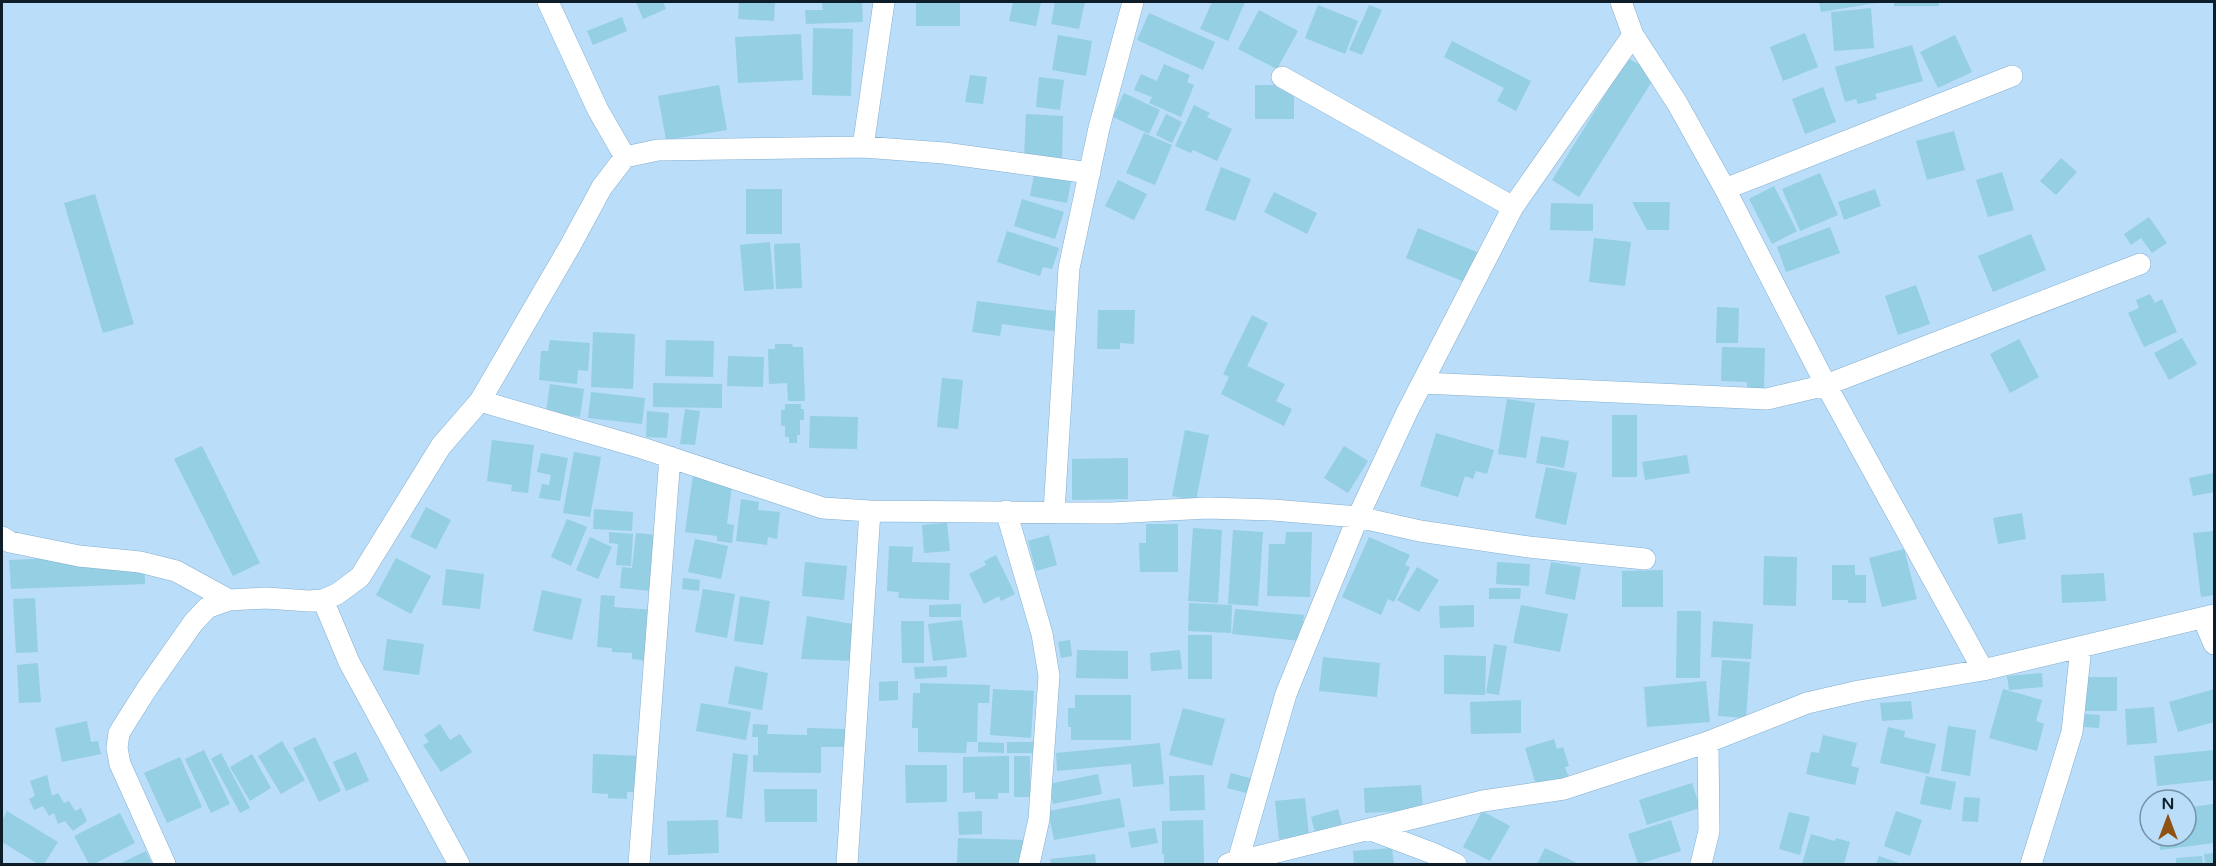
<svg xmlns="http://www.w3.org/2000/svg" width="2216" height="866" viewBox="0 0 2216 866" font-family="'Varela Round',sans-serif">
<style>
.building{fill:#94cfe3}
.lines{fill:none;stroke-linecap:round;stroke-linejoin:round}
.minor-casing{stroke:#83afcf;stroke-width:22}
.minor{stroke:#fff;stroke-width:21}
</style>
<rect width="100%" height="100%" fill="#baddf9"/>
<path class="building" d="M636,2H663L666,9L643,19Z
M739,2H775L774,21L738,19Z
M822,2H862L863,22L806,24L805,10H823Z
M916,2H960V26H916Z
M1013,2H1041L1036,26L1009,21Z
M1055,2H1085L1079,29L1051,24Z
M1212,2H1245L1228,41L1200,29Z
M1819,2H1876V3L1821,12Z
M1894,2H1939V6H1894Z
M1318,5L1358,21L1345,54L1305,38Z
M1369,5L1382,10L1362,55L1349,50Z
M1871,8L1874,48L1834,51L1831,12Z
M1259,10L1298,31L1277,69L1238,49Z
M1149,13L1215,42L1203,70L1137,40Z
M622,17L627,31L593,45L587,31Z
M813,28L853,29L851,96L812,95Z
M1805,33L1818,67L1783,81L1770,47Z
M801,34L803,80L738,83L735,37Z
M1058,35L1092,41L1086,76L1052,70Z
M1955,35L1972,72L1938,88L1920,52Z
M1452,41L1531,81L1516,111L1497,101L1504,88L1444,57Z
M1912,45L1923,81L1875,94L1877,99L1858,104L1856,99L1845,102L1835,67Z
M1628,58L1656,75L1579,197L1552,180Z
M1164,64L1190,75L1187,82L1194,85L1181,117L1149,103L1152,97L1134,90L1141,74L1157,81Z
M970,75L987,77L983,104L965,102Z
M1039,77L1064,80L1060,110L1036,107Z
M719,85L727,130L666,140L658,96Z
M1255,85H1294V119H1255Z
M1823,87L1836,122L1805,134L1792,99Z
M1124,93L1160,110L1149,134L1113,117Z
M1194,105L1210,113L1207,117L1232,129L1217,161L1193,150L1191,153L1175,146Z
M1026,114L1063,116L1062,160L1024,158Z
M1166,114L1182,122L1172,143L1156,135Z
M1954,131L1965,170L1927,180L1916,141Z
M1144,133L1172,145L1155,185L1126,173Z
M2061,158L2077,172L2056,195L2040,181Z
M1221,167L1251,179L1235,221L1205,210Z
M1035,169L1072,176L1067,203L1030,196Z
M2002,172L2014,210L1988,217L1976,180Z
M1820,173L1838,215L1800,231L1782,189Z
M1118,180L1147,194L1134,220L1105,206Z
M1774,186L1797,231L1772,244L1749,199Z
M746,189H782V234H746Z
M1875,189L1881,206L1844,220L1838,202Z
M1274,192L1317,213L1307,234L1264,212Z
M95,194L134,324L103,333L64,203Z
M1022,199L1064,212L1055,239L1014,226Z
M1632,202H1670L1669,230H1647Z
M1551,203L1593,204V231L1550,230Z
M2149,217L2167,243L2152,253L2141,238L2131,245L2124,234Z
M1830,227L1840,253L1786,272L1777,247Z
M1418,228L1484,255L1472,285L1406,258Z
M1007,231L1059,248L1052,269L1043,267L1040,276L997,262Z
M2031,234L2046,270L1993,292L1978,256Z
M1594,238L1631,242L1625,286L1589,282Z
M770,242L774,289L744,291L740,245Z
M800,243L802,288L776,289L774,244Z
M1916,285L1930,324L1898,335L1885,296Z
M2150,294L2155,303L2162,299L2177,332L2144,347L2128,313L2139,308L2136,300Z
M977,301L1062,312L1060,332L1002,324L1000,336L972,332Z
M1717,307L1739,308L1738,343H1716Z
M1098,310H1135L1134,344L1120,343V349H1097Z
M1252,315L1268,323L1247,366L1285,384L1276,401L1292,409L1284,426L1221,394L1229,377L1223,374Z
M593,332L635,334L633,389L591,387Z
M2182,338L2197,364L2169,380L2154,353Z
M2019,339L2039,377L2010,393L1990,354Z
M550,340L590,343L588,371L578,370L577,384L539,380L541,351H548Z
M666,340L714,341L713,377L665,376Z
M775,344H792L793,347H803L805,401H788L787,383L769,384L768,349H775Z
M1722,347L1765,348L1764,388H1747V382L1721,381Z
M728,356L764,357L763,387L727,386Z
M942,378L963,380L958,429L937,427Z
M653,383L722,384V408L653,407Z
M550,384L584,389L580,417L546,412Z
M591,392L645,398L642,424L588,418Z
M1507,399L1535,403L1526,458L1498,454Z
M785,404H801V409H804V420H800V435H797V443H789V437H785V426H781V410H785Z
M685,409L700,411L695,445L680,444Z
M647,411L669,413L667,438L646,437Z
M1612,415H1637V477H1612Z
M810,416L858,417L857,449L809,448Z
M1185,430L1209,435L1196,500L1172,496Z
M1436,433L1494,450L1487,474L1476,471L1473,479L1465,476L1458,497L1420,486Z
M1541,436L1569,441L1564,468L1536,463Z
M492,440L534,445L528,493L511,491L512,485L487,481Z
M202,446L260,563L233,576L174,459Z
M1344,446L1368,461L1348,493L1324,478Z
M574,452L601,457L590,517L563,513Z
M541,453L568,458L560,501L539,498L542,484L549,485L551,475L537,472Z
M1687,455L1690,473L1645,480L1642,462Z
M1128,458V499L1072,500V459Z
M1546,467L1577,473L1566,525L1535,518Z
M2214,473V492L2193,496L2189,478Z
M693,475L709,476L708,482L732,485L727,524L734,525L732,543L717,541V536L685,532Z
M741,499L759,502L758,510L780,512L777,539L768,537L767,545L736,541Z
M426,507L451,520L436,549L410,537Z
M594,509L633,512L632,531L593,529Z
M2022,513L2026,539L1998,544L1993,518Z
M567,519L587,527L571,566L551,557Z
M947,523L950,551L924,553L922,525Z
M1146,524H1178V572H1140L1139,543H1146Z
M1193,528L1222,530L1218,603L1188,601Z
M1233,530L1263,532L1258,606L1228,604Z
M2214,531V595L2201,597L2193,533Z
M609,532L633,534L631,566L616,565L618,544L609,543Z
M1286,532H1312L1310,597L1267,596L1269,544H1285Z
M636,533L657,535L652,591L620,588L622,567L632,568Z
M1049,535L1057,565L1036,571L1028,541Z
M590,537L612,547L598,579L576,570Z
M1369,537L1410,555L1405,565L1410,567L1394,602L1388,599L1381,615L1342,597Z
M695,539L728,546L721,579L688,572Z
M889,546L913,547L912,562L950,563L949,600L898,598L899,592L887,591Z
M1904,549L1917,599L1882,607L1869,558Z
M144,554L145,584L11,589L9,560Z
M996,555L1015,594L1001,601L999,596L984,604L969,574L986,565L984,561Z
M1764,556L1797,557L1796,606L1763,605Z
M396,558L431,576L411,614L376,595Z
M805,562L847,566L844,600L802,596Z
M1497,562L1530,564L1529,586L1496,584Z
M1551,562L1581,567L1575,600L1545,594Z
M1832,565H1855V575H1866V603H1848V600H1832Z
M1417,567L1439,580L1419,612L1397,600Z
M446,569L484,574L480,609L442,605Z
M1663,570V607H1622V571Z
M2104,573L2106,601L2062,603L2061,575Z
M683,578L700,580L699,591L682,589Z
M1489,588H1521L1520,599H1489Z
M703,589L735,594L727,638L695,632Z
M542,590L582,599L572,640L533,631Z
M601,595L615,596L614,607L653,610L649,661L632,659V653L612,652V648L597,647Z
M740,596L770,601L763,645L734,641Z
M35,598L38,652L16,653L13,599Z
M1189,603L1232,605L1231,633L1188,631Z
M961,604V617H929V605Z
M1474,605V627L1440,628L1439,606Z
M1521,605L1568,614L1560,652L1513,643Z
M1235,609L1304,615L1301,641L1232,634Z
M1677,611H1701L1700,678H1676Z
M807,616L853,624V661L801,659Z
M962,620L967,657L933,661L928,624Z
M901,621H924V663H902Z
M1713,621L1753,624L1751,659L1711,657Z
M1188,635H1212V679H1188Z
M387,639L424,644L419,675L383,670Z
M1070,640L1072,656L1061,658L1058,642Z
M1494,644L1507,646L1499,695L1486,693Z
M1077,650L1128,651V679L1076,678Z
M1180,650L1182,669L1151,671L1150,653Z
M1444,655L1486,656L1485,695L1444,694Z
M1323,657L1380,663L1377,697L1319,691Z
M1722,660L1750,662L1746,718L1718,716Z
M38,663L41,702L19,703L17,665Z
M735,666L768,673L762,710L728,704Z
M947,666V677L915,679L914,667Z
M2042,673L2043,687L2009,690L2007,676Z
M2084,677H2117V711H2084Z
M898,681V700L879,701V682Z
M1706,681L1710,722L1647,727L1644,687Z
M920,683L990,685L989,703H978L977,742H967L966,753L918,752V728H912L913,693H920Z
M993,689L1034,691L1031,738L990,735Z
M2003,689L2042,700L2036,721L2044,724L2037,751L1989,738Z
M2214,689V722L2178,732L2169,702Z
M1075,695H1131V740H1071V727H1068V708H1075Z
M1521,700V733L1471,734L1470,702Z
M1911,701L1913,719L1882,721L1880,703Z
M701,703L751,712L746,740L696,731Z
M2154,707L2157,743L2127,745L2125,709Z
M1183,708L1225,719L1212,766L1169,755Z
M2085,714L2100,715L2099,728L2084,727Z
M87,721L91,742L98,741L101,754L62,762L55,728Z
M440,724L450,740L460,734L472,752L441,772L423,745L429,742L424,735Z
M753,724L768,725L767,734L807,735V728L846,729L845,747H821V773L753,772V755H758V737H752Z
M1948,726L1976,730L1970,776L1941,771Z
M1888,727L1905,731L1904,737L1936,744L1929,774L1880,763Z
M1823,735L1857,743L1851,766L1859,768L1855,785L1806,774L1811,752L1819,753Z
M315,737L341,791L319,802L293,748Z
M1554,739L1557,749L1563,747L1569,766L1565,767L1569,778L1537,788L1525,748Z
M282,741L305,780L281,794L258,756Z
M978,742L1004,743V753L978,752Z
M1007,742H1036V753H1007Z
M1160,743L1164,784L1133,787L1131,764L1057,771L1056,753Z
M204,750L230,804L211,813L185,759Z
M2214,750V780L2157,786L2154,756Z
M356,752L369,781L346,791L333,762Z
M221,753L250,808L240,813L211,759Z
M733,753L748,755L742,819L726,817Z
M252,754L271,788L250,801L230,767Z
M593,754L641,756L640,792H627V799L608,798V794L592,793Z
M1009,756V793H998V799H975V792L963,793V757Z
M1014,756H1030V797H1014Z
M180,757L202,807L167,823L144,773Z
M905,765H947V802L906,803Z
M1231,773L1257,780L1254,795L1227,788Z
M1098,774L1102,794L1053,804L1049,784Z
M47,775L52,796L58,793L64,803L69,801L75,811L81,808L87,821L73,831L65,821L58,824L54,813L49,816L43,806L34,810L29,799L35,796L30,781Z
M1204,775L1205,810L1170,811L1169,776Z
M1926,776L1956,782L1951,810L1920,804Z
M1692,783L1700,808L1647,825L1639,800Z
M1421,785L1423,810L1365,813L1364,788Z
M764,789H817V822H765Z
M1964,797L1980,798L1978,822L1962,821Z
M1120,798L1125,827L1054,840L1048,811Z
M1305,798L1309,836L1279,839L1275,801Z
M2190,798L2191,807L2213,804L2214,843L2160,850L2159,836H2186V799Z
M1338,809L1342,824L1315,832L1311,817Z
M7,811L58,842L44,864H38L2,842V821Z
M982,811V834L959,835L958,812Z
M1482,811L1510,826L1490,861L1463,847Z
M1896,811L1922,820L1910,856L1884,846Z
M1789,812L1810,817L1800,855L1779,849Z
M120,813L135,843L94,864H89L74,836Z
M718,820L719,853L668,855L667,821Z
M1203,820L1204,863L1164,864V854H1162V821Z
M1671,820L1681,851L1638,864L1628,834Z
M1155,828L1158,843L1131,848L1128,832Z
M1811,834L1835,841L1836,838L1850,842L1844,864H1802Z
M958,838L1024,840L1023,864H957Z
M1392,848L1394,864H1354L1353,851Z
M1545,848L1579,864H1537Z
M146,851L152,864H119Z
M2214,853V864H2205L2204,854Z
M1095,854L1096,864H1051L1050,859Z
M1879,856L1902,864H1876Z
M2202,856L2203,864H2176V858Z"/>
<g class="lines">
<g class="minor-casing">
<path id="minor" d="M1621,2L1633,35
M1282,77L1513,207
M863,147L884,2
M625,157L658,150L863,147L944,153L1090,173
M1725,189L2012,76
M1423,383L1767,399L1826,385L2140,264
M480,401L570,246L602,187L625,157L598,110L548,2
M1006,511L1042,634L1049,676L1039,819L1029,864
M1054,512L1069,268L1099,128L1133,2
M2,537L10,542L79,556L140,562L176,571L229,600
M323,600L349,662L459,864
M2203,618L2214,644
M1371,830L1432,853L1456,864
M1238,861L1286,694L1358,517L1407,412L1513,207L1633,35L1677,103L1725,189L1826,385L1983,670
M165,864L120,764L117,748L119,733L146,690L193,623L207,608L229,600L266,598L309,601L323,600L337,594L360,577L441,446L480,401L642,448L823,508L870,511L1111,513L1208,508L1273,510L1358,517L1420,531L1529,547L1645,559
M639,864L670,457
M847,864L870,511
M1228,864L1483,801L1564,789L1708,742L1807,703L1859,691L1983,670L2214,615
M1701,864L1709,831L1708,742
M2031,864L2072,732L2081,647"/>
</g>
<use href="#minor" class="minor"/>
</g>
<rect width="2216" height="866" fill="none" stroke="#0d1e2a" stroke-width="6"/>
<g transform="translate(2168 818)"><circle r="28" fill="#baddf9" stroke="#7591a6" stroke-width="1.5"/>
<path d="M0-4.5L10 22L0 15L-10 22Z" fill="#8e5212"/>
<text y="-9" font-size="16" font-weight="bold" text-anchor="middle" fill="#0d1e2a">N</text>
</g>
</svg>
